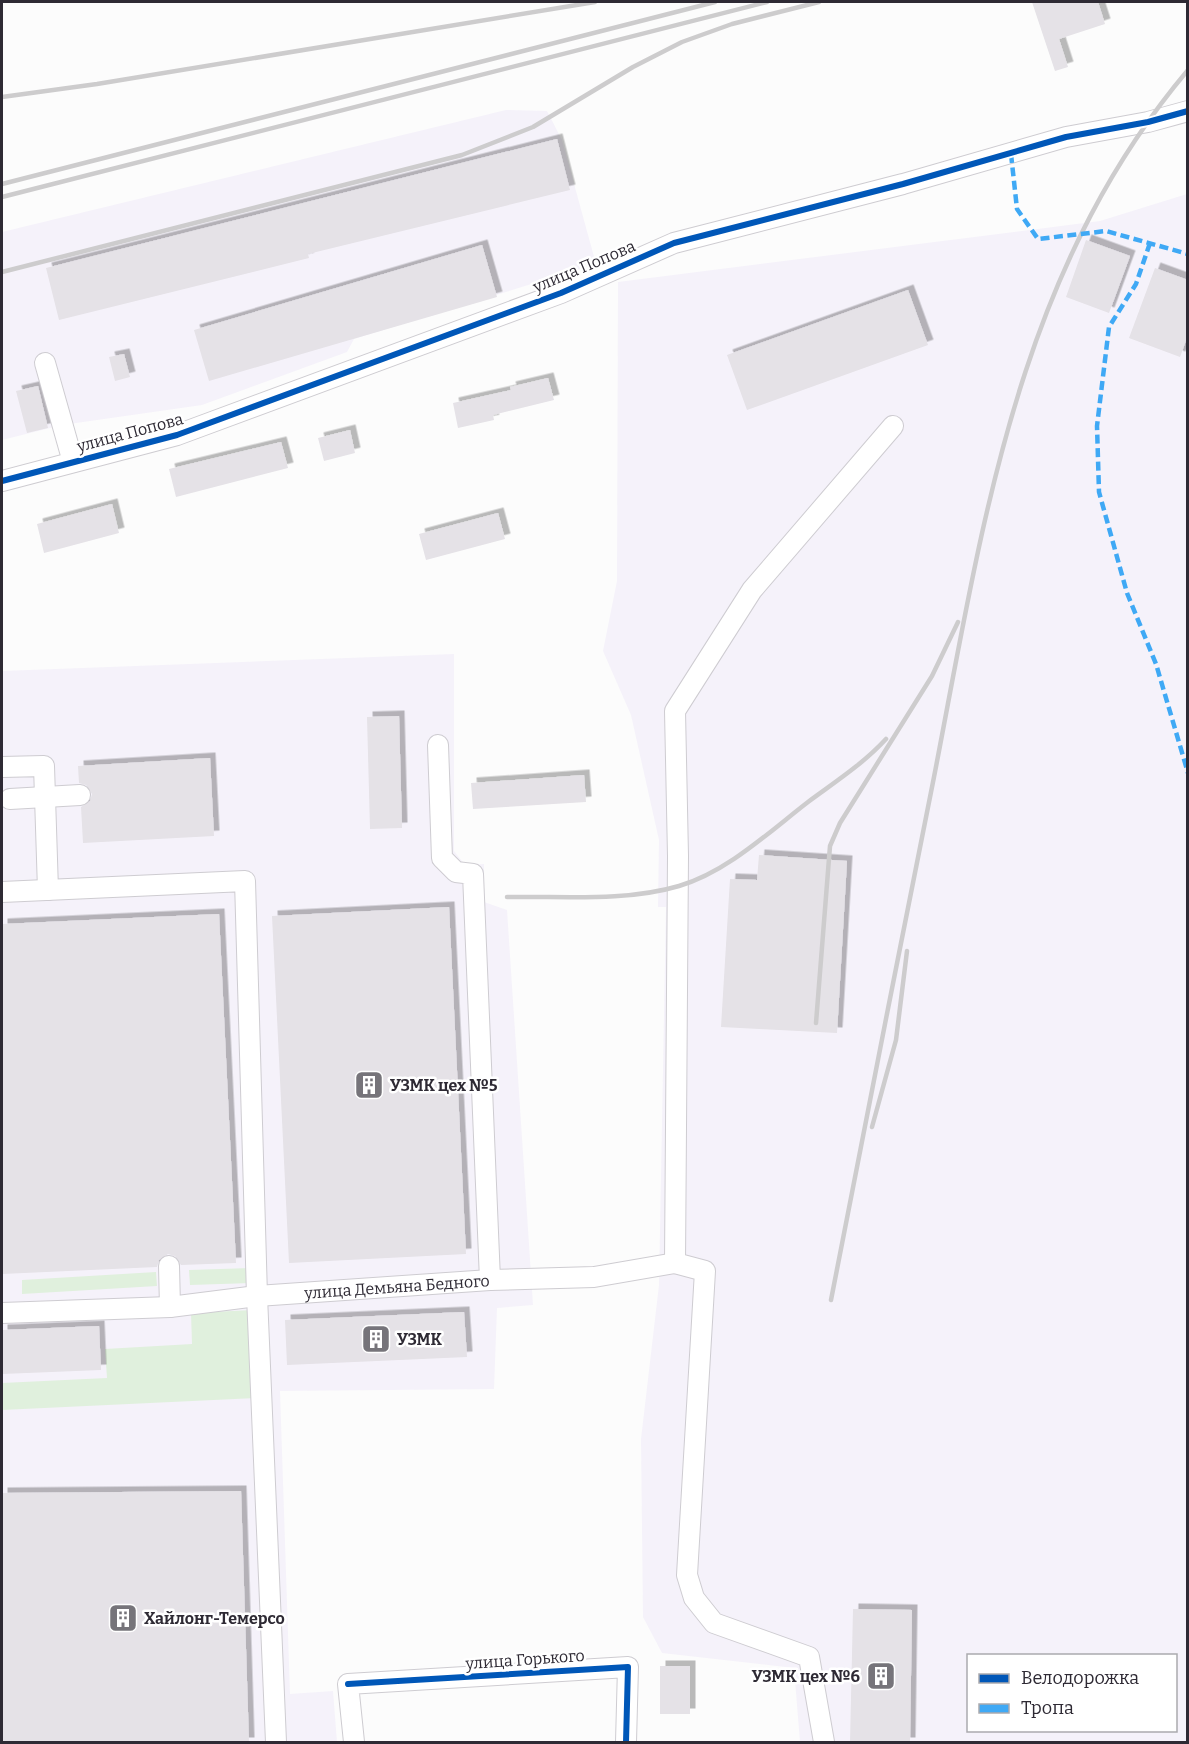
<svg xmlns="http://www.w3.org/2000/svg" width="1189" height="1744" viewBox="0 0 1189 1744" font-family="Bitter,serif">
<style>
.built{fill:#f5f2fa;fill-rule:evenodd}
.green{fill:#e0f0dd}
.building{fill:#e5e2e7;filter:url(#shadow)}
.lines{fill:none;stroke-linecap:round;stroke-linejoin:round}
.minor-casing{stroke:#ceccd1;stroke-width:22}
.minor{stroke:#fff;stroke-width:20}
.rail{stroke:#cdcccd;stroke-width:4.5}
.quiet{stroke:#3fa9f5;stroke-width:4.5;stroke-dasharray:9 4.5;stroke-linecap:butt}
.cycleway-casing{stroke:#fff;stroke-width:10}
.cycleway{stroke:#0057b8;stroke-width:6}
.labels{text-anchor:middle;stroke-width:5;stroke-linejoin:round;paint-order:stroke}
.street-label{font-size:16px;fill:#2e2a34;stroke:#fff}
.poi-label{font-size:16px;font-weight:bold;fill:#2e2a34;stroke:#fff;text-anchor:start}
</style>
<defs>
<filter id="shadow"><feDropShadow dx="5.5" dy="-5.5" stdDeviation="0" flood-color="#0004"/></filter>
</defs>
<rect width="100%" height="100%" fill="#fcfcfc"/>
<path class="built" d="M506,110L547,111L562,140L596,264L354,339L347,352L202,405L62,425L2,440V232Z
M1187,194V1742H800L794,1668L662,1653L643,1617L641,1439L659,1285L666,907H658L659,840L631,715L603,651L617,581L618,282L1100,221ZM968,1656H1176V1730H968Z
M454,654V851L465,865L484,864V902L507,910L533,1305L497,1308L494,1389L280,1391L290,1694L333,1691L337,1742H2V671Z"/>
<path class="green" d="M251,1268L252,1283L190,1285L189,1270Z
M156,1272L157,1286L22,1294V1280Z
M253,1310L258,1398L2,1410V1383L107,1378L105,1349L192,1344L191,1313Z"/>
<path class="building" d="M1032,2H1098L1105,24L1059,39L1068,67L1055,71Z
M557,139L570,190L308,254L309,258L59,320L46,268Z
M1086,240L1130,256L1109,313L1066,297Z
M482,245L497,297L209,381L194,330Z
M1155,268L1188,280V335L1180,357L1129,338Z
M908,290L928,345L747,410L727,355Z
M124,354L130,377L115,381L109,357Z
M548,378L554,400L493,415L494,420L458,428L453,403L511,390L510,387Z
M38,386L48,428L27,433L16,391Z
M350,430L355,453L324,461L318,438Z
M281,442L288,468L176,497L169,469Z
M112,504L119,533L44,553L37,524Z
M498,513L505,539L426,560L419,534Z
M399,716L402,828L370,829L367,717Z
M210,758L214,836L83,843L81,807L90,801L92,794L86,785L79,783L78,766Z
M584,775L586,802L473,809L471,783Z
M759,855L847,861L837,1033L721,1027L730,879L757,880Z
M449,907L466,1254L289,1263L272,916Z
M219,914L236,1263L181,1265L175,1256L168,1254L159,1260L157,1267L2,1274V924Z
M464,1312L467,1357L287,1365L285,1320Z
M99,1326L101,1370L2,1374V1330Z
M241,1491L249,1743H2V1493Z
M853,1609L912,1610L910,1743H850Z
M660,1666H690V1714H660Z"/>
<g class="lines">
<g class="minor-casing">
<g id="minor">
<path d="M45,363L73,462"/>
<path d="M2,481L177,435L561,293L674,243L903,184L1066,137L1148,122L1188,111"/>
<path d="M2,767L44,766L48,890"/>
<path d="M10,799L80,795"/>
<path d="M2,892L245,881L257,1296L276,1742"/>
<path d="M169,1266L170,1307"/>
<path d="M490,1280L594,1277L675,1263"/>
<path id="s1" d="M2,1313L170,1307L257,1296L490,1280L473,874L456,872L442,858L438,745"/>
<path d="M354,1742L348,1684L628,1667L626,1742"/>
<path d="M824,1742L809,1657L714,1623L694,1598L687,1575L705,1271L675,1263L678,856L675,711L752,590L893,426"/>
</g>
</g>
<use href="#minor" class="minor"/>
<path class="rail" d="M2,97L97,84L595,2
M2,184L715,2
M2,197L767,2
M2,272L462,155L533,127L633,67L682,42L732,24L819,2
M507,897C562,896 625,902 679,886C727,872 769,832 808,802C835,782 863,764 886,739
M816,1023L830,846L840,823L932,676L958,622
M872,1127L896,1040L907,951
M831,1300C865,1126 899,951 934,777C983,525 1016,274 1188,70"/>
<path class="quiet" d="M1011,154L1017,209L1038,239L1106,231L1188,254
M1150,243L1136,284L1109,327L1097,426L1099,492L1127,593L1156,664L1188,773"/>
<g class="cycleway-casing">
<path id="cycleway" d="M2,481L177,435L561,293L674,243L903,184L1066,137L1148,122L1188,111
M348,1684L628,1667L626,1742"/>
</g>
<use href="#cycleway" class="cycleway"/>
</g>
<defs>
<g id="building-square" transform="scale(1.5)"><rect x="-9" y="-9" width="18" height="18" rx="4" fill="#76747a" stroke="#fff"/><path d="M-4-6H4V6H1V3H-1V6H-4ZM-2.5-4.3h1.7v1.8h-1.7ZM.8-4.3h1.7v1.8H.8ZM-2.5-1h1.7V.8h-1.7ZM.8-1h1.7V.8H.8Z" fill="#fff"/></g>
</defs>
<g fill-rule="evenodd">
<use href="#building-square" x="369" y="1085"/>
<use href="#building-square" x="376" y="1339"/>
<use href="#building-square" x="123" y="1618"/>
<use href="#building-square" x="881" y="1676"/>
</g>
<g class="labels">
<g class="street-label">
<text transform="translate(584 266) rotate(-23)" y="6">улица Попова</text>
<text transform="translate(130 432) rotate(-15)" y="6">улица Попова</text>
<text dy="6" stroke="none"><textPath href="#s1" startOffset="396">улица Демьяна Бедного</textPath></text>
<text transform="translate(525 1659) rotate(-4)" y="6">улица Горького</text>
</g>
<g class="poi-label">
<text x="390" y="1091">УЗМК цех №5</text>
<text x="397" y="1345">УЗМК</text>
<text x="144" y="1624">Хайлонг-Темерсо</text>
<text x="860" y="1682" text-anchor="end">УЗМК цех №6</text>
</g>
</g>
<rect width="1189" height="1744" fill="none" stroke="#2e2a34" stroke-width="6"/>
<rect x="967" y="1654" width="210" height="78" fill="#ffffff" stroke="#abaaae" stroke-width="1.5"/>
<rect x="979" y="1674" width="30" height="9" fill="#0057b8" stroke="#abaaae" stroke-width="1.5"/>
<text x="1021" y="1684" font-size="18" fill="#2e2a34">Велодорожка</text>
<rect x="979" y="1704" width="30" height="9" fill="#3fa9f5" stroke="#abaaae" stroke-width="1.5"/>
<text x="1021" y="1714" font-size="18" fill="#2e2a34">Тропа</text>
</svg>
